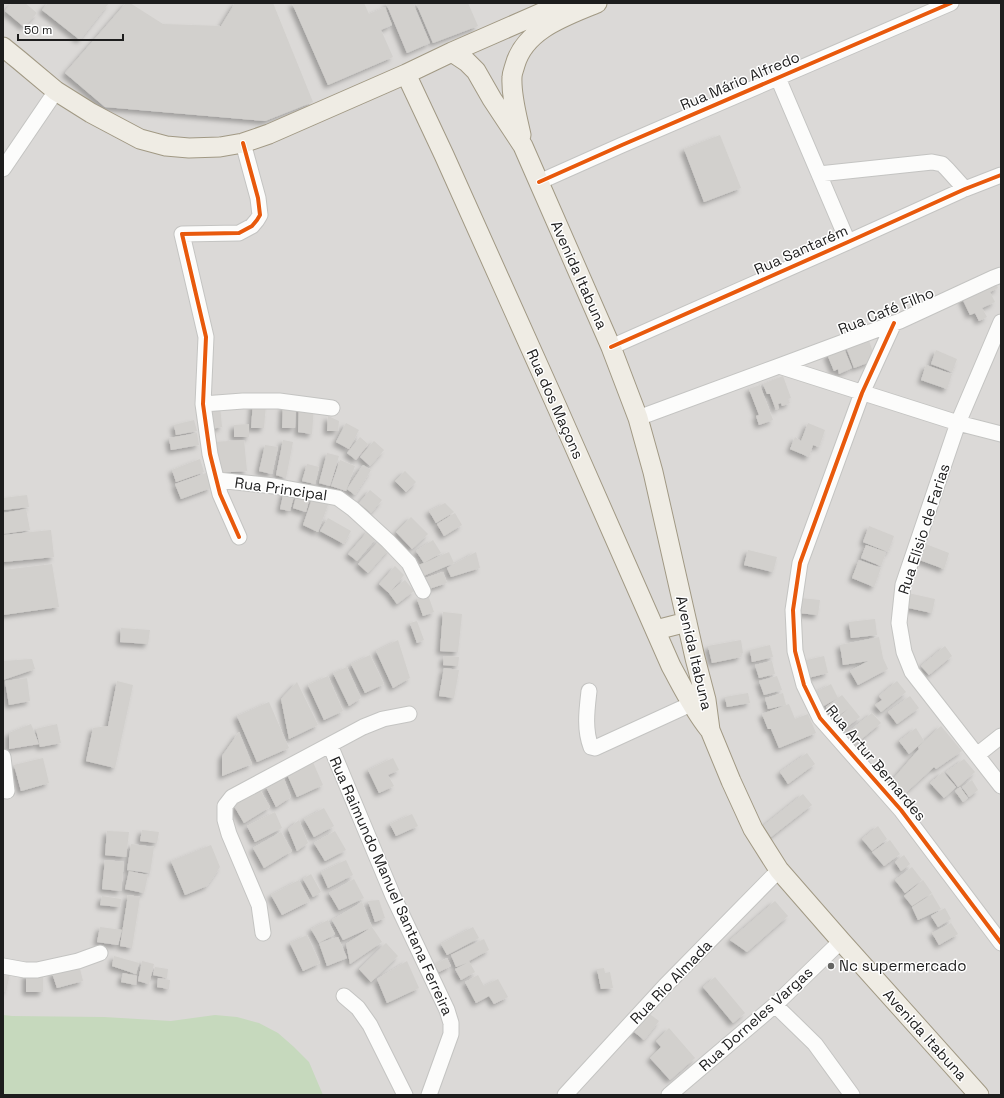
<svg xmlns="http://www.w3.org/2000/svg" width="1004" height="1098" viewBox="0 0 1004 1098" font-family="'Space Grotesk',sans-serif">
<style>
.residential{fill:#dbd9d7}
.forest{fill:#c6d9bd}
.building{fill:#d2d0cd;filter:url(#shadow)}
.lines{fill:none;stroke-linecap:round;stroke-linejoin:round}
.minor-casing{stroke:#c4c4c2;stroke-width:17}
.major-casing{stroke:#a19984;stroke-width:21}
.minor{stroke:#fcfcfb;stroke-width:15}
.major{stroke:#efece4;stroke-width:19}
.cycleway-casing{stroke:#fff;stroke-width:6}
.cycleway{stroke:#e8590c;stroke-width:4}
.poi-dot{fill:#656563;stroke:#fff;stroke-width:1.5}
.labels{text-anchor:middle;stroke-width:3;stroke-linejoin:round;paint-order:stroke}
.street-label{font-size:15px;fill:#1d1d1d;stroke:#fff}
.poi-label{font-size:15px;fill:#1d1d1d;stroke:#fff;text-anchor:start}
</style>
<defs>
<filter id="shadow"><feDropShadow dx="-3.5" dy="3.5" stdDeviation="2" flood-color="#0004"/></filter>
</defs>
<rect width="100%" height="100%" fill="#eceae6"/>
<path class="residential" d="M3,3H1001V1095H3Z"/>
<path class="forest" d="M3,1015L12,1016L104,1017L171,1021L215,1015L237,1017L259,1023L278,1033L294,1047L309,1062L323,1095H3Z"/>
<path class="building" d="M12,3H25L37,13L24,27L5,11Z
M48,3H109L80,40L42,10Z
M126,3H130L163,24L221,26L235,3H273L313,102L265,121L105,107L65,73Z
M292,3H364L369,14L385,7L392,25L381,30L393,57L328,85Z
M386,3H413L430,43L407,53Z
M416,3H468L478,26L433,43Z
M720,135L741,188L704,202L684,149Z
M993,278L998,288L990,292L995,302L982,308L987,317L979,321L975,313L970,315L960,294Z
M868,338L873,352L870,362L854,368L846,347Z
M843,346L852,368L839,374L838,369L834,371L827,354Z
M936,350L957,359L952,372L931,364Z
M926,365L952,374L947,389L921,380Z
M783,376L791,398L788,399L790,403L782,406L781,403L778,404L779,408L776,410L770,394H767L763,384Z
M760,385L773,420L759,425L756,416L759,415L749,389Z
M253,403H266L264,428H251Z
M299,404L314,405L312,434L298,432Z
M220,405L222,427L211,429L209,406Z
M283,406L296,407L295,428H282Z
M328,416L339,421L338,431H327Z
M194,420L197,431L176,435L174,425Z
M346,423L359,430L349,449L336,442Z
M808,423L825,430L819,447L813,445L809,457L790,449L795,437L801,441Z
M249,424V437H234V425Z
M197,433L199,445L171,450L169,438Z
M360,437L368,444L356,460L347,453Z
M244,440L247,471L216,473L214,442Z
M283,440L293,442L286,478L276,475Z
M374,441L384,450L370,466L360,457Z
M265,445L278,447L272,474L259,471Z
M327,453L339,456L330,486L319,483Z
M200,459L204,472L176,482L172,470Z
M340,460L355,466L346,491L331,486Z
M307,464L319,467L315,484L302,481Z
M363,465L371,470L355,495L347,489Z
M405,471L416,482L406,492L395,481Z
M206,473L211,488L181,499L175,484Z
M370,490L382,500L371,513L359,503Z
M284,491L295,492L290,511L280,509Z
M297,493L310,496L306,512L293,508Z
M27,495L29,507L3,510V498Z
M313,496L330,499L318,532L303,525Z
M445,503L454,512L436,523L429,511Z
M26,509L30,530L3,534V513Z
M455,513L462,525L444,536L437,524Z
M411,517L428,534L412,549L396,532Z
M328,518L351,531L344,544L320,531Z
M869,526L894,536L888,552L863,542Z
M51,530L54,557L3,562V535Z
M369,530L377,537L357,561L348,554Z
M381,539L390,548L368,573L358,564Z
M433,540L441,553L424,563L449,552L454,563L421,577L416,566L424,563L416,551Z
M923,543L949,553L944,569L917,559Z
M866,545L886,552L881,566L861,558Z
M748,550L777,557L773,572L744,565Z
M476,552L480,568L451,577L447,568Z
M859,560L881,568L874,587L852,578Z
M52,564L59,607L3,615V570Z
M395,566L404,575L391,591L405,580L414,591L397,604L389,593L379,584Z
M443,572L447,583L426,590L422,579Z
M908,593L935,599L932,613L904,607Z
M428,595L434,612L423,616L417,599Z
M800,598L820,600L818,615L798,613Z
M443,612L462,614L458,652L440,651Z
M875,619L877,635L851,638L849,622Z
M417,621L424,640L417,643L410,623Z
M121,628L150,630L148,644L120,642Z
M879,637L883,658L888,669L858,685L850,671L868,661L843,665L840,645Z
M398,640L410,678L393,688L376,651Z
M741,640L743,653H740L741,657L712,663L708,646Z
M770,645L773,657L752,662L750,650Z
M945,646L952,656L929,675L921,666Z
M370,655L384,684L365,693L351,664Z
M444,656L459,657L458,666L443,665Z
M824,656L828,673L808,678L803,661Z
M32,659L35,669L3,680V661Z
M772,661L775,674L759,678L755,665Z
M347,667L361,698L349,706L333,673Z
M444,668L459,670L454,698L439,696Z
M328,676L343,711L324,720L308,685Z
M777,676L782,690L764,695L759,681Z
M27,678L30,701L9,705L5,681Z
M117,681L133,685L115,768L86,761L93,728L108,726Z
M897,681L906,692L881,712L875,705L882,700L879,696Z
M297,682L318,725L289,739L281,699Z
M831,684L838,698L820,708L812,694Z
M748,693L750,703L727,707L725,697Z
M783,693L786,705L789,704L795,719L808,714L816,733L779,748L771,729H768L762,714L786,705L768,709L765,698Z
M842,695L860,717L843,730L835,720L848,709L834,719L826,707Z
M910,696L919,708L897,724L888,712Z
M269,702L289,748L257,762L237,716Z
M872,713L881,723L853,746L844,735Z
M31,724L39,744L9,749V733Z
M57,724L61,743L40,747L36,729Z
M941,726L962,751L936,769L934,767L899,799L887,786L919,749L918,747Z
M916,728L924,741L909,754L899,741Z
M239,732L252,764L222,776V756Z
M807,753L815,764L788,784L780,772Z
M43,758L49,783L21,791L14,765Z
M393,758L399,770L388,775L394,786L379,793L368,770Z
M964,759L975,772L958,787L946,772Z
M312,760L323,785L297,797L286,772Z
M943,772L956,787L944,798L930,783Z
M283,776L291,797L276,807L266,787Z
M972,780L978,790L969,797L962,787Z
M960,787L968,798L963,802L955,791Z
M260,790L270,807L244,823L234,806Z
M803,794L812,805L771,837L763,826Z
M324,808L334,826L314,837L304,819Z
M275,812L282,828L255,842L247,826Z
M412,814L418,826L396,836L390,824Z
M299,820L308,843L297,851L288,829Z
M878,826L887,839L872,851L862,839Z
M142,830L159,832L157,843L140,841Z
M107,831L129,832L126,857L105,855Z
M335,831L346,850L325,861L314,843Z
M281,832L292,851L264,868L253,848Z
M890,840L900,854L884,866L872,852Z
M131,844L154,847L150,873L127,870Z
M211,845L220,867L207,886L185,895L171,861Z
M904,855L910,864L901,871L895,862Z
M105,860L124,862L121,891L102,889Z
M346,860L353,875L328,888L321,872Z
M912,867L922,880L905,893L895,880Z
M129,871L148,875L144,893L125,889Z
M311,874L321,892L313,897L303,879Z
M354,879L364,898L339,910L329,893Z
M299,880L310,901L282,915L271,895Z
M923,880L932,893L912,906L904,896Z
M932,894L941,909L918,920L912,907Z
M128,895L140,897L132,948L120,946Z
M102,896L121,899L120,907L100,905Z
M379,900L385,918L375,922L368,901Z
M775,901L788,916L747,952L730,940Z
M362,902L372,927L382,942L350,964L346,944L372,927L343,940L332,920Z
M945,908L951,919L938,927L931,916Z
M328,920L335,934L319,943L338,937L347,958L327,966L319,943L311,929Z
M951,923L958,934L939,945L932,933Z
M100,927L122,930L118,945L97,942Z
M473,927L479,938L447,955L441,944Z
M307,935L320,963L303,971L290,943Z
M484,939L489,950L469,961L475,972L461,980L455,969L467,963L456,967L451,955Z
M386,943L398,956L371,982L359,969Z
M114,956L139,963L136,974L112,966Z
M447,958L451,966L439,972L435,965Z
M142,961L154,964L149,984L138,981Z
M407,961L419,988L387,1003L377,979Z
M79,965L83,981L57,988L52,973Z
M155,967L168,969L167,978L153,975Z
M604,968L605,973L610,972L613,988L601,989L597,969Z
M3,971L10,973L6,992L3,991Z
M123,973L137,976L136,985L121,982Z
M26,974H43V992H26Z
M478,975L484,986L498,979L508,997L494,1004L489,996L476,1003L465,982Z
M715,977L745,1013L733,1023L703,987Z
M158,978L170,980L169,989L157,987Z
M647,1012L659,1021L644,1040L633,1031Z
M669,1028L695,1058L670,1080L650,1058L661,1047L656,1041Z"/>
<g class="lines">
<g class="minor-casing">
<path id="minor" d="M778,78L848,242
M3,169L56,91
M819,174L932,162L942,164L947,169L965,189
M539,182L622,145L951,3
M1001,322L958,423L903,585L899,623L904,652L912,672L1001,786
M894,323L862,393L800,563L793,610L795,651L804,685L820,718L901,810L1001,943
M611,347L848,242L965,189L1001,175
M779,366L958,423L1001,434
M203,404L243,401H279L332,408
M638,418L779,366L900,321L993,278L1001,275
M217,480L274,486L338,498L353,509L388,541L409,563L423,591
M239,537L220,494L210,454L203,404L206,337L182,234L239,233L252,226L257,220L260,215L258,198L243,143
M589,691C587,709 584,729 591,747L595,748L691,704
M330,745L393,896L447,1010L451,1023V1034L429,1095
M977,755L1001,736
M3,757L7,791
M263,933L259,905L229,834L225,820V806L232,797L363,727L383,719L409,714
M3,966L25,970H37L78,961L100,953
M344,996L358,1008L370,1025L405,1095
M775,1005L815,1044L852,1095
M565,1095L665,986L779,870
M669,1095L775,1005L841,941"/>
</g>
<g class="major-casing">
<path id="major" d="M3,47L19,60L56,91L91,113L140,139L166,146L189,148L220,147L243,143L269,134L406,74L452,52L564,3
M452,52L467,62L476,71L492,99L523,146L611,347L638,418L653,472L695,658L706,700L710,730L731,781L753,829L779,870L841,941L979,1095
M406,74L444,155L557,407L671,666C683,688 693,709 709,729
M521,135C517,116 511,96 512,77C512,73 514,69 515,65C525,29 566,16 597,3
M656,630L687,622"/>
</g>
<use href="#minor" class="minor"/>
<use href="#major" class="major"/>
<g class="cycleway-casing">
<path id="cycleway" d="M539,182L622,145L951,3
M894,323L862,393L800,563L793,610L795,651L804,685L820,718L901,810L1001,943
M611,347L848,242L965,189L1001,175
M239,537L220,494L210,454L203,404L206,337L182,234L239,233L252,226L257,220L260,215L258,198L243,143"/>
</g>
<use href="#cycleway" class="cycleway"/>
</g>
<circle class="poi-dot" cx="831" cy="966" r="4"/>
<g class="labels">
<g class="street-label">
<text transform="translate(740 81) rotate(-23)" y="5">Rua Mário Alfredo</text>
<text transform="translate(801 250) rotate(-24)" y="5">Rua Santarém</text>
<text transform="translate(579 275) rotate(66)" y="5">Avenida Itabuna</text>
<text transform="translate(886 311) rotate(-22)" y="5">Rua Café Filho</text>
<text transform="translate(555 404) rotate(66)" y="5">Rua dos Maçons</text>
<text transform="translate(281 489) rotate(8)" y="5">Rua Principal</text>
<text transform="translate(924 529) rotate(-72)" y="5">Rua Elisio de Farias</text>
<text transform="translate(694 653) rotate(77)" y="5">Avenida Itabuna</text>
<text transform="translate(876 763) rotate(50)" y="5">Rua Artur Bernardes</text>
<text transform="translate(391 886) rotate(66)" y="5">Rua Raimundo Manuel Santana Ferreira</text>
<text transform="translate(671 982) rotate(-46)" y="5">Rua Rio Almada</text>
<text transform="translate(756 1019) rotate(-42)" y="5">Rua Dorneles Vargas</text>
<text transform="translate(925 1035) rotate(48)" y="5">Avenida Itabuna</text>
</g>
<g class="poi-label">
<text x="839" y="971">Nc supermercado</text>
</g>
</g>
<rect width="1004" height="1098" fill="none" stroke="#1d1d1d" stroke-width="8"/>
<path d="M18 34v6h105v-6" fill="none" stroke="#1d1d1d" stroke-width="2"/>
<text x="24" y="34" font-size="12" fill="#1d1d1d" stroke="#ffffff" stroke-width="3" paint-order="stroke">50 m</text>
</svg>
